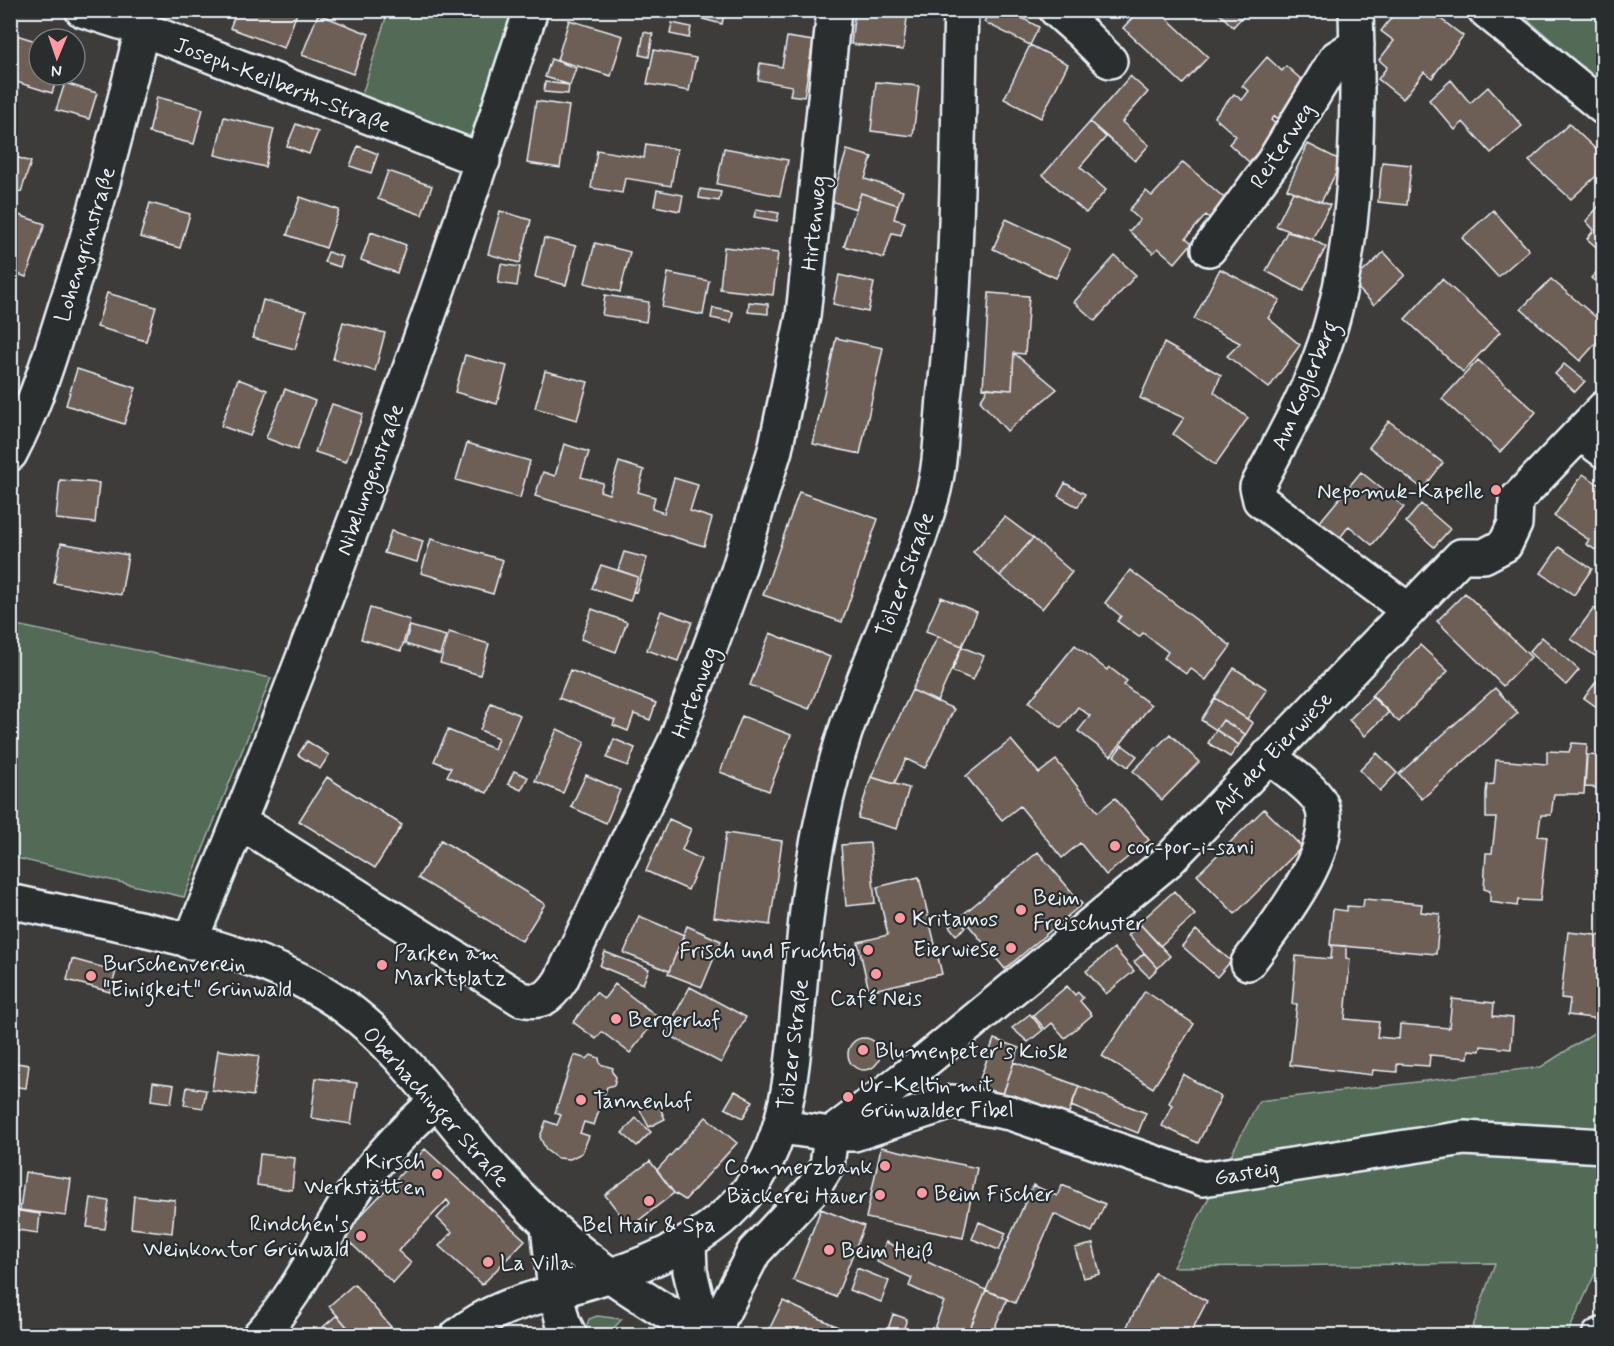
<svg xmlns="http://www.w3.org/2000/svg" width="1614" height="1346" viewBox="0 0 1614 1346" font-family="Mynerve,sans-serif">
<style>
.green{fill:#526a57;stroke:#9daea8;stroke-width:1.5}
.building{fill:#6e5e56;stroke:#e8f1f8;stroke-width:1.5}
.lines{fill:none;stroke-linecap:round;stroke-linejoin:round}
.minor-casing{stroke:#e8f1f8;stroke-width:38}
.major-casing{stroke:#e8f1f8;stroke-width:38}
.minor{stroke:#2a2d2e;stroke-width:33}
.major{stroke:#2a2d2e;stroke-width:33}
.poi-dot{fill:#ff9aa2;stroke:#2a2d2e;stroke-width:2}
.labels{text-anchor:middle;stroke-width:4.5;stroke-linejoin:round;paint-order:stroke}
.street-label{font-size:22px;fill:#e8f1f8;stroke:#2a2d2e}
.poi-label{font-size:22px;fill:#e8f1f8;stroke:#2a2d2e;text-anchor:start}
</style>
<rect width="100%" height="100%" fill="#3e3c3a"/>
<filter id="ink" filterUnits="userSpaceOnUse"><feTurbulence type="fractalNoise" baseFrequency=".0167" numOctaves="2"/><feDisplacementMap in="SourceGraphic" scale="12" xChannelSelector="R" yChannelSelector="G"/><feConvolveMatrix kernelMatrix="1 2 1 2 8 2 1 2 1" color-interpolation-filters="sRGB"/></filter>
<g filter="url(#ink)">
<path class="green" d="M388,11H485L510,18L470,137L361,98Z
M1518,11H1603V85Z
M11,624L271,678L184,897L11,857Z
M1603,1027V1256L1567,1335H1470L1495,1263L1173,1267L1259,1101L1541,1067Z
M597,1316L622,1319L607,1335H589L587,1325L589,1319Z"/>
<path class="building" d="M237,10H298L284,48L230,28Z
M668,10H725L722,24Z
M855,10H908L903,50L851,44Z
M990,10H1007L1039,27L1030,45L984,22Z
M1139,10H1158L1208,57L1183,84L1123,28Z
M1216,10H1249L1233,27Z
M1397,10H1429L1463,36L1432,78L1424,72L1403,99L1378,79L1387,67L1379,60L1394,41L1381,31Z
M318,14L369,34L353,74L302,55Z
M569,20L623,36L611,76L557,60Z
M672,23L691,27L689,38L670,34Z
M644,32L653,34L649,57L640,55Z
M10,33L39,42V75H58L52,93L10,80Z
M787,37L813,41L804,97L790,95L792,86L758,80L760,63L782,67Z
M1030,45L1068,64L1041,118L1004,99Z
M654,50L696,58L689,91L647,84Z
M1267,57L1282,71L1286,66L1311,88L1281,122L1275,116L1271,120L1280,128L1249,162L1229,144L1236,136L1214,117L1234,94L1242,100L1249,91L1242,86Z
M551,59L576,68L570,85L545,77Z
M1130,76L1148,92L1122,122L1149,145L1135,161L1090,122Z
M1451,80L1470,103L1488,87L1522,126L1491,153L1463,122L1455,130L1429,100Z
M545,82L569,85L568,94L544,92Z
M876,82L919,86L913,136L871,131Z
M65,83L97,93L89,119L56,110Z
M157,97L203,109L194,144L149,133Z
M536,101L569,106L560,168L527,163Z
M224,117L274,129L265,167L215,155Z
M1090,122L1106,137L1080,167L1106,190L1086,213L1043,175Z
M296,124L318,132L309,154L287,146Z
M1569,124L1604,157V169L1571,199L1529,161Z
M646,144L677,149L671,186L625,178L622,193L591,188L597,150L644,158Z
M1308,144L1342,161L1321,202L1287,189Z
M358,146L378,154L371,173L350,166Z
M724,148L788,160L780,196L717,184Z
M847,150L872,157L865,179L903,191L898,205L861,193L856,209L831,201Z
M10,155L31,162L21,192L10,188Z
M1183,162L1230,203L1214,222L1206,215L1186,238L1192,243L1175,263L1158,248L1153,253L1129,231L1140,220L1129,210L1146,191L1152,196Z
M1382,162L1411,165L1407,205L1378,202Z
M388,171L432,186L422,215L378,199Z
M700,189L721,192L719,201L699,198Z
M657,190L683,195L680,211L654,206Z
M1293,192L1330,205L1312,239L1276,226Z
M861,193L898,205L894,219L905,222L901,235L892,233L884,258L844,246Z
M300,197L339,210L326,248L287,235Z
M1604,200V253H1603L1587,239L1594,230L1586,221Z
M150,203L190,214L180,248L140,237Z
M756,209L779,213L777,221L754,217Z
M1493,210L1529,250L1498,277L1462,238Z
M500,211L531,220L520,263L488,254Z
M10,212L45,224L26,277L10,271Z
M1006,219L1070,249L1056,278L993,249Z
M371,232L406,245L397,273L361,260Z
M1287,232L1312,239L1326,247L1303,291L1266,271Z
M544,238L576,246L566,285L535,277Z
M595,243L630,252L620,292L585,283Z
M724,247L778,253L773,295L720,289Z
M328,252L343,257L340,267L324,262Z
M1384,252L1405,275L1374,305L1352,282Z
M1115,256L1136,275L1095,321L1074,302Z
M501,264L520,267L517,286L498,283Z
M1604,265V289L1591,278Z
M1220,269L1280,300L1268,318L1300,345L1269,388L1227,356L1240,343L1194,319Z
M668,273L709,281L703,315L662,307Z
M839,275L874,283L868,312L833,304Z
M1442,279L1500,332L1463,372L1405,319Z
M1551,279L1604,324V334L1580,361L1521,309Z
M107,293L156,307L146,341L97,327Z
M989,293L1029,296L1025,354L1014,353L1012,390L983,388Z
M605,295L649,302L646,322L602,315Z
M263,300L306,311L295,349L253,338Z
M749,302L768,304V314L748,312Z
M713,308L733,312L731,322L711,318Z
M343,322L385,333L375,371L333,359Z
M836,338L883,348L860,454L813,444Z
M1164,343L1221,375L1214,392L1248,418L1215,465L1173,434L1184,418L1140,398Z
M1014,353L1057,389L1007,431L980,401L988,388L1012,390Z
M465,355L507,366L497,404L455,392Z
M1478,360L1536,412L1500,452L1442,399Z
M1564,364L1585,381L1575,392L1555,374Z
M77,369L136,388L124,424L66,405Z
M545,371L588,382L577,420L535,408Z
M238,379L267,390L250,436L221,426Z
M285,389L315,401L297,450L266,438Z
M332,404L363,414L346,462L315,452Z
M1389,421L1443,463L1423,489L1369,447Z
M467,443L530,461L520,498L456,480Z
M564,444L589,452L581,477L603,483L600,491L609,494L619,462L644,470L638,492L655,497L652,509L664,513L674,478L698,485L690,511L712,518L704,546L535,496L543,472L555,476Z
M1361,472L1404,507L1372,545L1349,526L1339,539L1319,523Z
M1583,474L1604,488V550L1599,547L1597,551L1586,544L1589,540L1554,516Z
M60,480L99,483L95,523L56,519Z
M1065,483L1085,494L1078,507L1058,496Z
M799,492L878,519L842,622L763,595Z
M1421,504L1450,529L1434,547L1406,522Z
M1005,517L1033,538L1000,576L973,552Z
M391,531L423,541L417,562L384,553Z
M1033,538L1072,572L1042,609L1000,576Z
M431,539L503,560L493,594L421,573Z
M61,543L128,555L121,595L54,583Z
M1559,547L1592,569L1574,595L1541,573Z
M624,552L647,558L636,592L633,591L638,577L618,570Z
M601,565L638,577L630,601L592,588Z
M1130,570L1231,646L1206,680L1190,668L1186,674L1164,658L1168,652L1143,633L1139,637L1117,621L1121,616L1105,603Z
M1465,593L1531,657L1503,686L1437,621Z
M941,597L977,612L962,646L926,631Z
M370,608L410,620L401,651L361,639Z
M1594,608L1604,615V662L1571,639Z
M592,609L627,622L616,652L581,639Z
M661,611L692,622L678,661L647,650Z
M410,626L446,636L440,655L405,644Z
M449,632L489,644L480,675L440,663Z
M770,633L830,657L809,709L750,685Z
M938,636L962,646L937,702L912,690Z
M1542,637L1579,670L1566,685L1529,652Z
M1075,645L1107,670L1109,667L1127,681L1124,685L1151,705L1111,756L1078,731L1090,716L1078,707L1061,728L1029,702Z
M1420,645L1448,671L1399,722L1371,696Z
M962,647L984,656L973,680L952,671Z
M1234,668L1267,689L1247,719L1215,698Z
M570,670L656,703L650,720L634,714L628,731L613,725L615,720L559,698Z
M1604,671V712L1584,698Z
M1495,688L1518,713L1422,799L1399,774Z
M912,690L954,709L925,768L906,759L894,784L871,777Z
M1373,696L1389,712L1365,736L1349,720Z
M1215,698L1253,723L1239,745L1201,720Z
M491,703L520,715L487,793L447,776L451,768L434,761L448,730L494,749L498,738L480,730Z
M742,716L791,735L769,791L720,772Z
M1223,720L1245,734L1239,745L1216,730Z
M557,729L585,742L563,793L535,781Z
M1216,730L1239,745L1230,757L1208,743Z
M1170,734L1199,762L1162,800L1133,771Z
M614,739L635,748L628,766L607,758Z
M1011,740L1039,773L1056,760L1098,812L1115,798L1149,840L1106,875L1080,843L1062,858L1020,806L1002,820L966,776Z
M307,741L329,755L320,769L298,755Z
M1572,743L1587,744L1584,794H1554L1551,815H1541L1538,836L1547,837L1540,901L1518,900L1517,906L1490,902V891L1484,889L1486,853H1492L1496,818H1486V793L1487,785L1494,784L1496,760L1547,764V751L1569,752Z
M1122,745L1137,756L1128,767L1114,756Z
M1377,753L1397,773L1380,791L1360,770Z
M1587,755L1604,756V788L1585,787Z
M514,771L528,777L521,790L508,784Z
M586,775L620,790L606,823L571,807Z
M327,777L402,825L375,868L299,821Z
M871,777L909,788L897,829L858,818Z
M1264,809L1302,847L1235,914L1197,875Z
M669,819L691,829L682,850L701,859L688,890L646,871Z
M726,833L782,841L770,925L714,917Z
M441,840L545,904L522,941L418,878Z
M870,843L875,903L846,906L841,845Z
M1038,852L1082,904L1005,969L961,916Z
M919,877L942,974L869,991L858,942L888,935L877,887Z
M1174,891L1195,915L1160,946L1139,923Z
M1364,899L1422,904L1421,912L1440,914L1436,954L1330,945L1333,909L1347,911V906L1363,907Z
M639,916L684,935L669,971L624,953Z
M958,919L966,927L956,935L949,926Z
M1140,924L1170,956L1158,968L1128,935Z
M687,926L721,941L702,987L668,974Z
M1196,930L1231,961L1217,977L1182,946Z
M1568,932L1604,936V1009L1601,1008L1600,1019L1568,1015L1570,999L1561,998Z
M1332,945L1346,946V958L1350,959L1345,1019L1379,1022L1377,1037L1399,1039L1400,1024L1449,1028L1452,999L1494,1003L1493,1016L1513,1018L1511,1049L1481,1046L1480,1051L1469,1050L1468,1058L1430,1055L1429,1066L1397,1064V1072L1373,1070L1372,1075L1290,1065L1297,1004H1292L1296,956L1331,959Z
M1114,948L1134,971L1106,994L1086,971Z
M605,952L649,969L643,984L600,966Z
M1144,953L1158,968L1149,977L1134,962Z
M72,959L116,971L110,992L67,980Z
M615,984L658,1017L630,1053L602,1032L596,1039L573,1022L596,992L604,999Z
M1067,986L1075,995L1078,992L1083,998L1080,1001L1092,1015L1065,1038L1052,1023L1045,1029L1033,1015Z
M690,987L746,1017L721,1063L665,1033Z
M1145,991L1194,1024L1153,1088L1102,1056Z
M1030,1014L1043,1030L1028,1042L1012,1028Z
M848 1054a16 16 0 1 1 32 0a16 16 0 1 1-32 0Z
M994,1039L1019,1048L1000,1102L975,1093Z
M218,1050L259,1056L253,1096L212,1090Z
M574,1055L587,1059L591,1055L599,1058L600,1064L613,1068L612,1072L616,1077L614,1085L607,1087L594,1125L584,1122L580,1133L589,1136L582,1153L570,1159L557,1158L546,1150L540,1137L546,1121L557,1125L561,1115L555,1113Z
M10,1062L29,1065L26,1088L10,1086Z
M1014,1062L1079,1086L1066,1121L1002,1097Z
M1183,1074L1221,1097L1198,1143L1162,1126L1172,1105L1169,1103Z
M316,1078L357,1083L351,1124L311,1118Z
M929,1080L938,1092L930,1098L921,1085Z
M153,1082L174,1085L171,1103L151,1100Z
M1079,1086L1146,1113L1138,1133L1071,1106Z
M187,1087L206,1090L203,1108L184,1105Z
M735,1091L753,1101L743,1118L725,1108Z
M657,1101L665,1119L649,1127L640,1110Z
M706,1117L737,1143L685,1200L674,1193L657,1170Z
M636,1118L651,1132L637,1146L622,1133Z
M881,1147L977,1168L963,1238L866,1218Z
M425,1149L525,1240L482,1285L439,1246L452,1232L437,1218L450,1204L447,1200L398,1251L411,1263L393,1283L342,1235Z
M260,1154L295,1158L292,1190L257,1185Z
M650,1161L674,1193L630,1227L605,1195Z
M25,1172L71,1179L66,1216L20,1210Z
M1033,1185L1057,1196L1062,1185L1105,1204L1092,1232L1054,1214L1015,1303L986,1290Z
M134,1196L175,1200L172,1233L131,1228Z
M91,1198L109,1201L105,1229L87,1227Z
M821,1209L864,1226L836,1297L793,1280Z
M13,1210L40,1214L38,1233L11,1229Z
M979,1222L1006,1233L999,1250L972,1239Z
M886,1242L986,1290L967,1336H931L944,1302L909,1286L912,1278L877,1262Z
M1093,1244L1100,1274L1083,1278L1075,1248Z
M857,1268L889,1281L881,1302L849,1290Z
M1155,1273L1207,1301L1189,1336H1122Z
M354,1284L391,1327L382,1336H355L329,1306Z
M986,1290L1007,1299L991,1336L970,1328Z
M783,1301L857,1336H766Z
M893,1314L907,1319L901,1336L887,1332Z
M337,1315L355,1336H331L323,1327Z"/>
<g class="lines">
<g class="minor-casing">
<path id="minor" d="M82,10L142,29L483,161
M1056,10L1082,33L1110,61
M1356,10C1359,113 1358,247 1325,344C1308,394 1281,441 1257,487L1260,500L1408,610
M1485,10L1604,108
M1209,249L1273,162L1336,58L1357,45
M1581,434L1604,451
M10,454C35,407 50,356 66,305C96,214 120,122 142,29
M238,825L256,832L521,999C542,1004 550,997 561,980L676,740L737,574L775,450L803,316L834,10
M190,942C316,637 430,325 531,10
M1248,963C1273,929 1342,845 1320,802C1312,787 1282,767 1268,756
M781,1127L831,1134H854L952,1102L1010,1113L1203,1179L1464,1138L1604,1146
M831,1134L902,1080L1168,861L1461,556H1484L1505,545L1515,524L1516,500L1604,408
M555,1291L563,1322L570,1336
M259,1336C294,1299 316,1253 343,1209C367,1170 401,1132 436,1102
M714,1336L720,1318L754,1252L812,1190L827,1166L831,1134
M1599,1336L1604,1334"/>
</g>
<g class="major-casing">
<path id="major" d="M10,901C115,925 259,943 345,1007C403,1050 444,1114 492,1167C558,1242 621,1288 708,1336
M548,1226L555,1291
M689,1243L690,1271L705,1334
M457,1336C487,1311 519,1302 555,1292C623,1272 698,1252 745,1195C790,1139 792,1065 799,996C803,948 807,898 816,850C825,799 838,749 856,701C881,633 912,567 932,497C941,466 941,430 944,398C959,269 957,139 961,10"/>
</g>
<use href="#minor" class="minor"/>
<use href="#major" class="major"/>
</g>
</g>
<g class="poi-dot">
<circle cx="1496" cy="490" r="6"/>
<circle cx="1115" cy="846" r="6"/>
<circle cx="1021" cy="910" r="6"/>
<circle cx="900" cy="918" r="6"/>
<circle cx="1011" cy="948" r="6"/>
<circle cx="868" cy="950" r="6"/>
<circle cx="382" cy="965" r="6"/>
<circle cx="876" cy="974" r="6"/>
<circle cx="91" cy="976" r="6"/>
<circle cx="616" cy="1019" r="6"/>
<circle cx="863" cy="1050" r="6"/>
<circle cx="848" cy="1097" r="6"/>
<circle cx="581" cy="1100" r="6"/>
<circle cx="885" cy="1166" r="6"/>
<circle cx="437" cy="1174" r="6"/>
<circle cx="922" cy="1193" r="6"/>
<circle cx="880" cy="1195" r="6"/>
<circle cx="649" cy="1201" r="6"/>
<circle cx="361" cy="1236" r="6"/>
<circle cx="829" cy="1250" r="6"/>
<circle cx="488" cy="1262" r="6"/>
</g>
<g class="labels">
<g class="street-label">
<text transform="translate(283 84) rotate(21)" y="8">Joseph-Keilberth-Straße</text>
<text transform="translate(1281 145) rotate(-57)" y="8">Reiterweg</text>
<text transform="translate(813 223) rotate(-84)" y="8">Hirtenweg</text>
<text transform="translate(84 244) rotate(-73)" y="8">Lohengrinstraße</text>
<text transform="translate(1304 385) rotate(-67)" y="8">Am Koglerberg</text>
<text transform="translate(369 479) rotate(-70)" y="8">Nibelungenstraße</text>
<text transform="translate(904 574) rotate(-70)" y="8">Tölzer Straße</text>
<text transform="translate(694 692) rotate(-70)" y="8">Hirtenweg</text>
<text transform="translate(1272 752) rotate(-46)" y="8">Auf der Eierwiese</text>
<text transform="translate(792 1044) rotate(-83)" y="8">Tölzer Straße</text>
<text transform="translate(437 1106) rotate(48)" y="8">Oberhachinger Straße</text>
<text transform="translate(1246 1172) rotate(-9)" y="8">Gasteig</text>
</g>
<g class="poi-label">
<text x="1484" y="498" text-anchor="end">Nepomuk-Kapelle</text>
<text x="1127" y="854">cor-por-i-sani</text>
<text x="1033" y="905">Beim<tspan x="1033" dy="25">Freischuster</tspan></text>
<text x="912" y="926">Kritamos</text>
<text x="999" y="956" text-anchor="end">Eierwiese</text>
<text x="856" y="958" text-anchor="end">Frisch und Fruchtig</text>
<text x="394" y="960">Parken am<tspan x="394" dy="25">Marktplatz</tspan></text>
<text x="103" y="971">Burschenverein<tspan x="103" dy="25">"Einigkeit" Grünwald</tspan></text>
<text x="876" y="1005" text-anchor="middle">Café Neis</text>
<text x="628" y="1027">Bergerhof</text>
<text x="875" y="1058">Blumenpeter's Kiosk</text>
<text x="860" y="1092">Ur-Keltin mit<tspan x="860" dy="25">Grünwalder Fibel</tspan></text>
<text x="593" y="1108">Tannenhof</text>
<text x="425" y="1169" text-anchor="end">Kirsch<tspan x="425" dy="25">Werkstätten</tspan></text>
<text x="873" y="1174" text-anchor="end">Commerzbank</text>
<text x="934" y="1201">Beim Fischer</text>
<text x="868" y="1203" text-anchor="end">Bäckerei Hauer</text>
<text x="349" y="1231" text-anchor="end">Rindchen's<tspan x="349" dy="25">Weinkontor Grünwald</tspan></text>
<text x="649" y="1232" text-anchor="middle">Bel Hair &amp; Spa</text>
<text x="841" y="1258">Beim Heiß</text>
<text x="500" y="1270">La Villa</text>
</g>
</g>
<rect width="1614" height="1346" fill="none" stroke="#2a2d2e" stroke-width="36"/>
<rect x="18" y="18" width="1578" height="1310" fill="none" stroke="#e8f1f8" stroke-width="2" filter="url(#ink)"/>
<g transform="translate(57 57) rotate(182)"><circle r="28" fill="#2a2d2e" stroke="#767b7f" stroke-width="1.5"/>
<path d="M0-4.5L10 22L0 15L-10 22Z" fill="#ff9aa2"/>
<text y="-9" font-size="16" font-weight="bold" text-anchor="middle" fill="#e8f1f8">N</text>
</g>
</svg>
